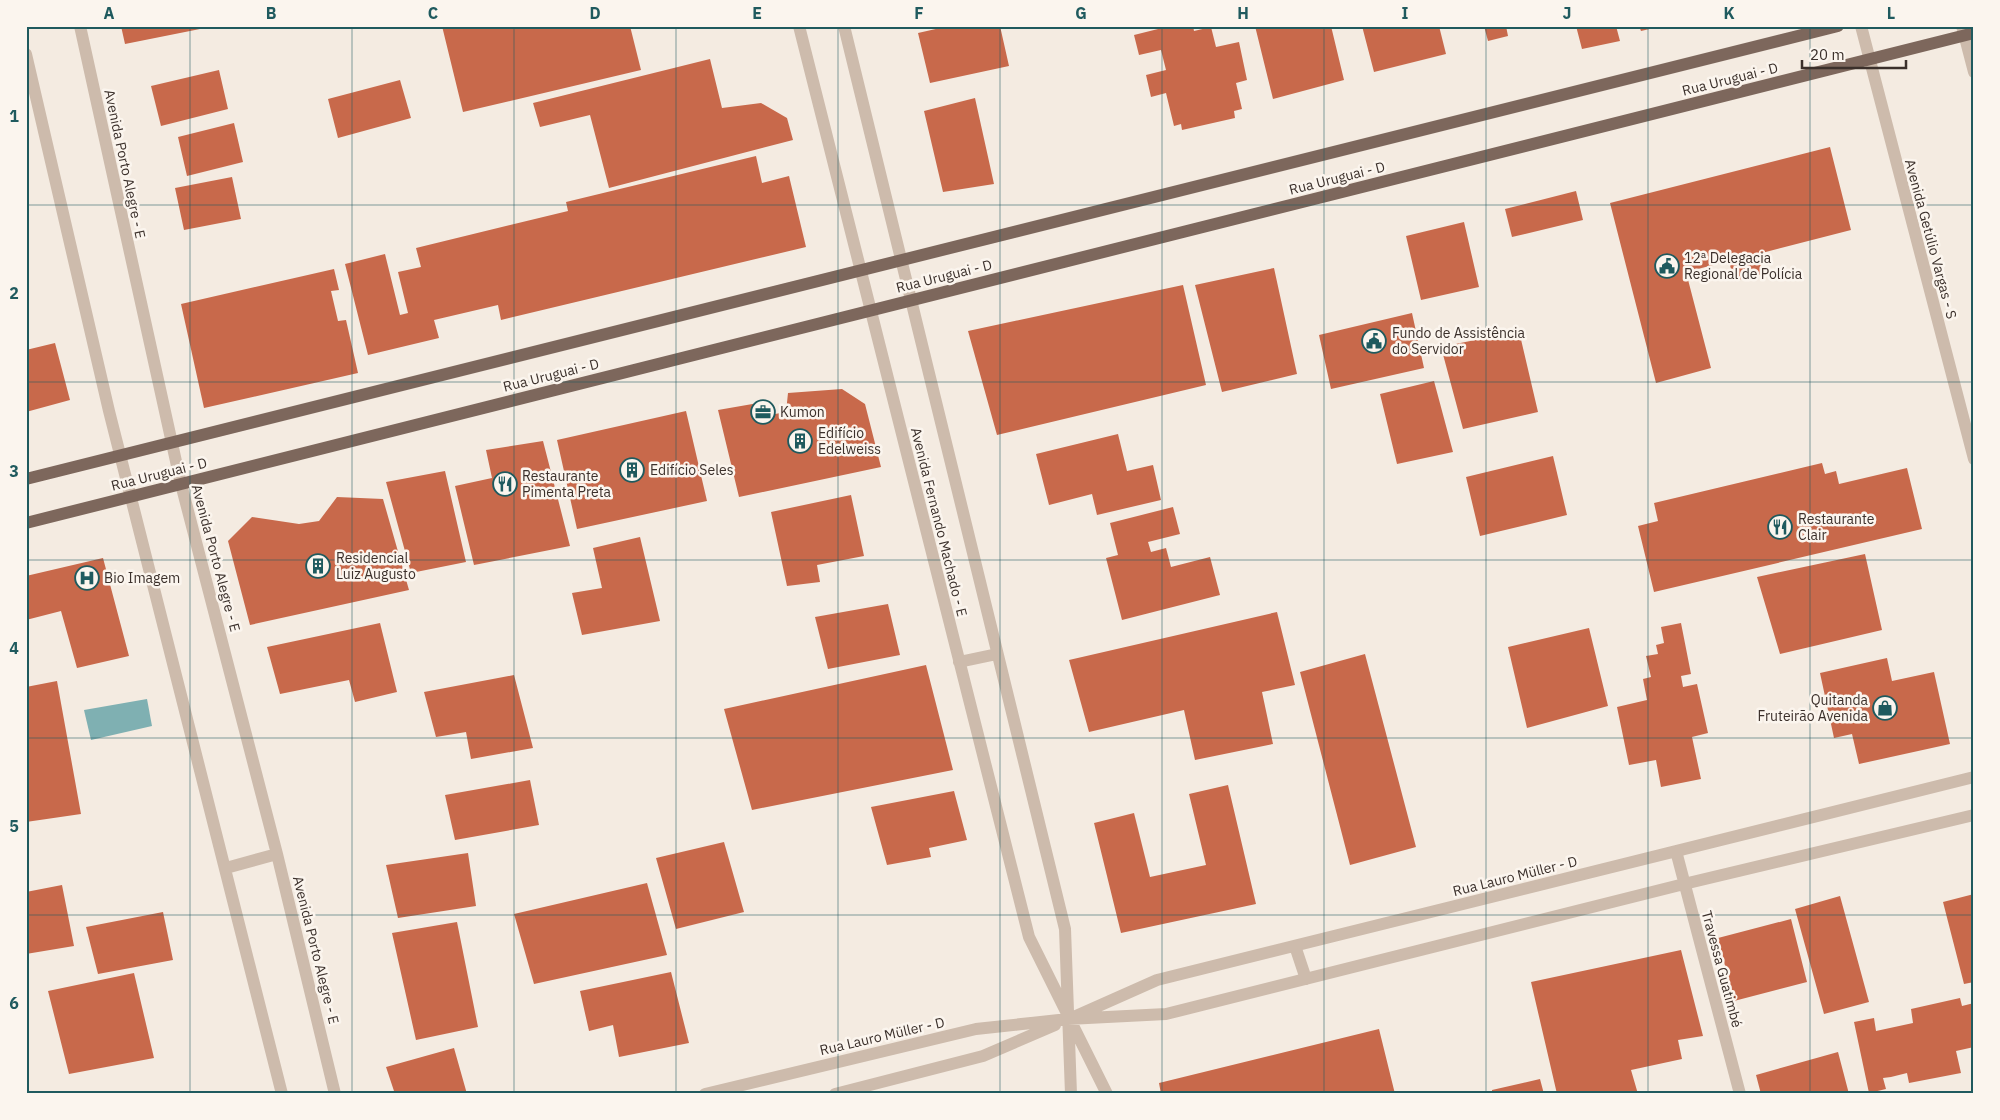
<svg xmlns="http://www.w3.org/2000/svg" width="2000" height="1120" viewBox="0 0 2000 1120" font-family="'IBM Plex Sans',sans-serif">
<style>
.water{fill:#7fb0b2}
.building{fill:#c8694b}
.lines{fill:none;stroke-linecap:round;stroke-linejoin:round}
.minor{stroke:#cdbbac;stroke-width:12}
.major{stroke:#7d675c;stroke-width:12}
.grid{fill:none;stroke:#1f5a5e;stroke-width:1;stroke-opacity:0.55}
.labels{text-anchor:middle;stroke-width:5;stroke-linejoin:round;paint-order:stroke}
.street-label{font-size:14px;fill:#3b302b;stroke:#fbf5ee}
.poi-label{font-size:14px;fill:#3b302b;stroke:#fbf5ee;text-anchor:start}
.neatline{fill:none;stroke:#1f5a5e;stroke-width:2}
.grid-label{font-size:16px;text-anchor:middle;font-weight:bold;fill:#1f5a5e}
</style>
<rect width="100%" height="100%" fill="#f4ebe1"/>
<path class="water" d="M147,699L152,726L91,740L84,710Z"/>
<path class="building" d="M121,26H210V27L125,44Z
M442,26H630L641,70L463,112Z
M949,26H1000L1009,66L930,83L918,33Z
M1157,26H1193L1194,31L1211,27L1216,47L1239,42L1247,80L1236,83L1242,109L1234,111L1235,118L1182,130L1181,124L1174,126L1166,93L1151,97L1146,75L1166,70L1161,50L1139,55L1134,35L1158,29Z
M1255,26H1331L1344,80L1273,99Z
M1362,26H1439L1446,54L1374,72Z
M1484,26H1506L1508,36L1488,41Z
M1576,26H1616L1620,41L1582,49Z
M1639,26H1658V27L1641,31Z
M710,59L722,108L761,103L787,118L793,140L609,188L590,115L540,127L533,103Z
M219,70L228,109L161,126L151,86Z
M400,80L411,118L338,138L328,99Z
M975,98L994,184L943,192L924,111Z
M234,123L243,162L187,176L178,137Z
M1830,147L1851,230L1758,254L1763,274L1734,281L1729,261L1686,272L1711,368L1656,383L1610,203Z
M756,156L762,183L789,176L806,247L501,320L498,305L434,320L439,338L368,355L345,264L385,254L400,315L408,313L398,272L421,267L416,248L568,211L566,202Z
M232,177L241,219L184,230L175,188Z
M1576,191L1583,220L1512,237L1505,209Z
M1464,222L1479,287L1421,300L1406,236Z
M1274,268L1297,374L1222,392L1195,285Z
M334,269L339,290L331,291L338,321L346,320L358,373L204,408L181,304Z
M1183,285L1206,385L997,435L968,331Z
M1412,313L1424,368L1331,389L1319,335Z
M1519,331L1538,412L1463,429L1441,347Z
M55,343L70,400L26,412V350Z
M1434,381L1453,452L1397,464L1380,394Z
M842,389L865,404L881,467L739,497L718,410L764,402L775,414L786,412L788,393Z
M686,411L707,501L577,529L557,440Z
M1118,434L1127,471L1153,465L1161,500L1097,515L1092,494L1049,505L1036,454Z
M543,441L570,546L474,565L455,486L492,478L486,450Z
M1553,456L1567,515L1480,536L1466,477Z
M1822,463L1825,474L1836,471L1839,484L1907,468L1922,529L1654,592L1638,526L1658,521L1654,503Z
M445,471L466,562L411,573L386,482Z
M851,495L864,556L817,565L820,582L787,586L771,512Z
M337,497L383,499L409,590L250,625L228,541L252,517L299,524L319,521Z
M1173,507L1180,534L1148,542L1151,552L1166,548L1171,567L1210,557L1220,595L1122,620L1106,558L1118,555L1110,523Z
M640,537L660,621L582,635L572,593L602,588L593,548Z
M1865,554L1882,630L1780,654L1757,577Z
M103,558L129,656L77,668L61,611L26,620V576Z
M888,604L900,655L828,669L815,617Z
M1277,612L1295,685L1262,692L1273,744L1195,760L1184,710L1089,732L1069,660Z
M380,623L397,692L355,702L349,680L280,694L267,647Z
M1681,623L1691,674L1681,676L1683,687L1697,684L1708,733L1692,737L1701,779L1661,787L1656,760L1629,765L1617,707L1647,700L1643,679L1651,677L1646,656L1658,654L1656,645L1664,643L1661,627Z
M1589,628L1608,706L1527,728L1508,647Z
M1365,654L1416,847L1350,865L1300,672Z
M1887,658L1892,681L1934,672L1950,744L1859,764L1852,734L1834,738L1820,673Z
M926,665L953,770L752,810L724,709Z
M514,675L533,748L471,759L466,732L436,737L424,692Z
M57,681L81,814L26,822V687Z
M530,780L539,825L455,840L445,795Z
M1228,785L1256,904L1121,933L1094,823L1134,813L1150,877L1206,865L1189,794Z
M954,791L967,840L929,848L931,857L887,865L871,807Z
M724,842L744,912L676,929L656,858Z
M468,853L476,906L398,918L386,865Z
M647,883L667,955L534,984L514,914Z
M62,885L74,946L26,954V892Z
M1974,894V982L1964,984L1943,902Z
M1840,896L1869,1002L1824,1014L1795,909Z
M163,912L173,960L98,974L86,927Z
M1791,919L1807,982L1734,1001L1718,938Z
M457,922L478,1027L416,1040L392,933Z
M1681,950L1703,1036L1678,1040L1682,1059L1631,1070L1638,1094H1557L1531,982Z
M671,972L689,1043L619,1057L613,1025L589,1031L580,991Z
M134,973L154,1058L69,1074L48,991Z
M1960,998L1962,1006L1974,1003V1047L1956,1051L1961,1073L1909,1083L1907,1073L1891,1077L1883,1078L1886,1089L1869,1093L1854,1022L1874,1018L1876,1031L1913,1023L1911,1009Z
M1379,1029L1395,1094H1161L1159,1083Z
M454,1048L467,1094H395L386,1067Z
M1838,1052L1849,1094H1761L1756,1075Z
M1540,1079L1544,1094H1492V1090Z"/>
<g class="lines">
<path class="minor" d="M80,26L181,484L277,854L335,1094
M799,26L1029,937L1107,1094
M844,26L1065,929L1071,1094
M1861,26L1974,459
M1962,26L1974,72
M26,54L109,411L282,1094
M959,662L997,654
M1676,851L1740,1094
M226,868L277,854
M1295,946L1306,979
M1076,1016L1157,980L1974,777
M705,1094L976,1029L1068,1019L1166,1014L1684,884L1974,815
M835,1094L983,1056L1055,1025"/>
<path class="major" d="M26,479L1838,26
M26,523L1974,33"/>
</g>
<path class="grid" d="M190,26V1094M352,26V1094M514,26V1094M676,26V1094M838,26V1094M1000,26V1094M1162,26V1094M1324,26V1094M1486,26V1094M1648,26V1094M1810,26V1094M26,205H1974M26,382H1974M26,560H1974M26,738H1974M26,915H1974"/>
<defs>
<g id="civic-ring" transform="scale(1.25)"><circle r="9.5" fill="#fbf5ee" stroke="#1f5a5e" stroke-width="1.5"/><path d="M-.6-6.5H3V-4.5H.6V-3L4-1V1h2V6H-6V1h2V-1L-.6-3ZM-1.2 2.5V6h2.4V2.5Z" fill="#1f5a5e"/></g>
<g id="office-ring" transform="scale(1.25)"><circle r="9.5" fill="#fbf5ee" stroke="#1f5a5e" stroke-width="1.5"/><path d="M-6-3h4V-5.5h4V-3h4V5H-6ZM-1-4.5V-3h2v-1.5ZM-6 0V1H6V0Z" fill="#1f5a5e"/></g>
<g id="building-ring" transform="scale(1.25)"><circle r="9.5" fill="#fbf5ee" stroke="#1f5a5e" stroke-width="1.5"/><path d="M-4-6H4V6H1V3H-1V6H-4ZM-2.5-4.3h1.7v1.8h-1.7ZM.8-4.3h1.7v1.8H.8ZM-2.5-1h1.7V.8h-1.7ZM.8-1h1.7V.8H.8Z" fill="#1f5a5e"/></g>
<g id="restaurant-ring" transform="scale(1.25)"><circle r="9.5" fill="#fbf5ee" stroke="#1f5a5e" stroke-width="1.5"/><path d="M-5-6h1v4h1v-4h1v4h1v-4h1v5L-1.5 .5V6h-2V.5L-5-1ZM5-6V6H3V1.5H1.5Q1.5-4 5-6Z" fill="#1f5a5e"/></g>
<g id="hospital-ring" transform="scale(1.25)"><circle r="9.5" fill="#fbf5ee" stroke="#1f5a5e" stroke-width="1.5"/><path d="M-5-5h3v3.5h4V-5h3V5h-3V1.5h-4V5h-3Z" fill="#1f5a5e"/></g>
<g id="shop-ring" transform="scale(1.25)"><circle r="9.5" fill="#fbf5ee" stroke="#1f5a5e" stroke-width="1.5"/><path d="M-5-2.5h2.3a2.7 3.5 0 0 1 5.4 0H5L5.5 6h-11ZM-1.5-2.5h3a1.5 2.3 0 0 0-3 0Z" fill="#1f5a5e"/></g>
</defs>
<g fill-rule="evenodd">
<use href="#civic-ring" x="1667" y="266"/>
<use href="#civic-ring" x="1374" y="341"/>
<use href="#office-ring" x="763" y="412"/>
<use href="#building-ring" x="800" y="441"/>
<use href="#building-ring" x="632" y="470"/>
<use href="#restaurant-ring" x="505" y="484"/>
<use href="#restaurant-ring" x="1780" y="527"/>
<use href="#building-ring" x="318" y="566"/>
<use href="#hospital-ring" x="87" y="578"/>
<use href="#shop-ring" x="1885" y="708"/>
</g>
<g class="labels">
<g class="street-label">
<text transform="translate(1730 79) rotate(-14)" y="5">Rua Uruguai - D</text>
<text transform="translate(125 164) rotate(78)" y="5">Avenida Porto Alegre - E</text>
<text transform="translate(1337 178) rotate(-14)" y="5">Rua Uruguai - D</text>
<text transform="translate(1931 239) rotate(75)" y="5">Avenida Getúlio Vargas - S</text>
<text transform="translate(944 276) rotate(-14)" y="5">Rua Uruguai - D</text>
<text transform="translate(551 375) rotate(-14)" y="5">Rua Uruguai - D</text>
<text transform="translate(159 474) rotate(-14)" y="5">Rua Uruguai - D</text>
<text transform="translate(939 522) rotate(76)" y="5">Avenida Fernando Machado - E</text>
<text transform="translate(216 558) rotate(75)" y="5">Avenida Porto Alegre - E</text>
<text transform="translate(1515 876) rotate(-14)" y="5">Rua Lauro Müller - D</text>
<text transform="translate(316 950) rotate(76)" y="5">Avenida Porto Alegre - E</text>
<text transform="translate(1722 969) rotate(75)" y="5">Travessa Guatimbé</text>
<text transform="translate(882 1036) rotate(-13)" y="5">Rua Lauro Müller - D</text>
</g>
<g class="poi-label">
<text x="1684" y="263">12ª Delegacia<tspan x="1684" dy="16">Regional de Polícia</tspan></text>
<text x="1392" y="338">Fundo de Assistência<tspan x="1392" dy="16">do Servidor</tspan></text>
<text x="780" y="417">Kumon</text>
<text x="818" y="438">Edifício<tspan x="818" dy="16">Edelweiss</tspan></text>
<text x="650" y="475">Edifício Seles</text>
<text x="522" y="481">Restaurante<tspan x="522" dy="16">Pimenta Preta</tspan></text>
<text x="1798" y="524">Restaurante<tspan x="1798" dy="16">Clair</tspan></text>
<text x="336" y="563">Residencial<tspan x="336" dy="16">Luiz Augusto</tspan></text>
<text x="104" y="583">Bio Imagem</text>
<text x="1868" y="705" text-anchor="end">Quitanda<tspan x="1868" dy="16">Fruteirão Avenida</tspan></text>
</g>
</g>
<rect width="2000" height="1120" fill="none" stroke="#fbf5ee" stroke-width="55"/>
<path d="M1802 60v8h104v-8" fill="none" stroke="#3b302b" stroke-width="2.5"/>
<text x="1810" y="60" font-size="15" fill="#3b302b" stroke="#fbf5ee" stroke-width="4" paint-order="stroke">20 m</text>
<rect x="28" y="28" width="1944" height="1064" class="neatline"/>
<g class="grid-label">
<text x="109" y="19">A</text>
<text x="271" y="19">B</text>
<text x="433" y="19">C</text>
<text x="595" y="19">D</text>
<text x="757" y="19">E</text>
<text x="919" y="19">F</text>
<text x="1081" y="19">G</text>
<text x="1243" y="19">H</text>
<text x="1405" y="19">I</text>
<text x="1567" y="19">J</text>
<text x="1729" y="19">K</text>
<text x="1891" y="19">L</text>
<text x="14" y="122">1</text>
<text x="14" y="299">2</text>
<text x="14" y="477">3</text>
<text x="14" y="654">4</text>
<text x="14" y="832">5</text>
<text x="14" y="1009">6</text>
</g>
</svg>
